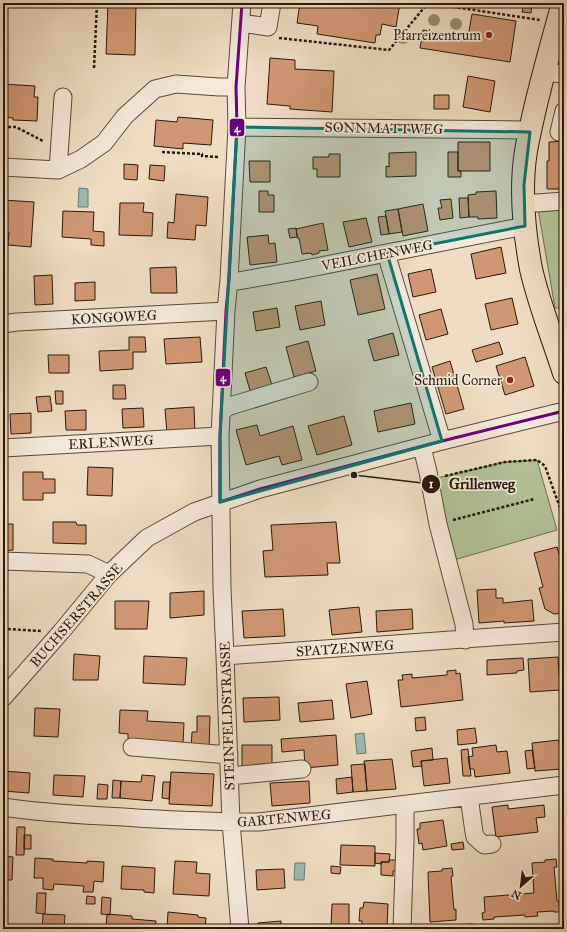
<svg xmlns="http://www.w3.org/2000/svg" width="567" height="932" viewBox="0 0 567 932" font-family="'IM FELL Great Primer',serif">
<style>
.green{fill:#b3c299;stroke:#6e6e52}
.water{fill:#99bcb2;stroke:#6c7b70}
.building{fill:#d19775;stroke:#28190c}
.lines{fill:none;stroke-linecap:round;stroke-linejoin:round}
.minor-casing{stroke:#5a4a3a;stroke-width:19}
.major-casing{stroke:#28190c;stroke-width:24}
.path{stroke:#28190c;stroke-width:2.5;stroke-dasharray:3 2;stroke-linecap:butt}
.minor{stroke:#f4e9d9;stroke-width:17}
.major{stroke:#eeddc4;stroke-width:22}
.bus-1-casing{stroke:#f4e9d9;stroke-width:6}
.bus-1{stroke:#6b007d;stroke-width:3}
.tree{fill:#988d76}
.marked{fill:#0f766e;fill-opacity:0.2;stroke:#0f766e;stroke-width:3;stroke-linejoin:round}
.poi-dot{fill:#8f2418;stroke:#f4e9d9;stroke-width:1.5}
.labels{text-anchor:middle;stroke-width:3.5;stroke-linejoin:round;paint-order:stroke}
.poi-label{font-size:14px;fill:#28190c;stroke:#f4e9d9;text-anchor:end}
.street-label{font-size:14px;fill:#28190c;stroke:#f4e9d9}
.leader{fill:none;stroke:#28190c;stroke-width:1.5}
.callout-dot{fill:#28190c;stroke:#f4e9d9;stroke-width:1.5}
.mark-label{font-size:12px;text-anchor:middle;font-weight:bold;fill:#fff}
.callout-label{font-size:15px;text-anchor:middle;font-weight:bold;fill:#28190c;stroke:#f4e9d9;stroke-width:3.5;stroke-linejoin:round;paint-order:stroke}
.line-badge{stroke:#f4e9d9;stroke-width:1.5}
.badge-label{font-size:11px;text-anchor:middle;font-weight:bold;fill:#fff}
</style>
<rect width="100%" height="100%" fill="#eeddc4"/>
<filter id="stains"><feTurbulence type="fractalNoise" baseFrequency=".005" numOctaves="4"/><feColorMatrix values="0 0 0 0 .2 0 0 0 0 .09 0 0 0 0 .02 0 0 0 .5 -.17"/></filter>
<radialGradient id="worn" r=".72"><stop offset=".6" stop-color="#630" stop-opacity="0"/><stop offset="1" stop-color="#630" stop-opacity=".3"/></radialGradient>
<path class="green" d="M564,201V308H555L537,203Z
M537,460L557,530L454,560L433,479L505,462Z"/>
<path class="water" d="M79,188L88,189V207H78Z
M364,733L366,753L357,754L355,734Z
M295,863H305L304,880H294Z"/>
<path class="building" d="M108,3H136L135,55L106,54Z
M300,3H400L396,27L382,24L380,35H376L375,43L317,34L318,26L297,23Z
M524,3H532L531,13L522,12Z
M472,14L516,21L510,62L420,48L423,30L468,37Z
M270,58L295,60V69L334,71L332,112L290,109V106L267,104Z
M468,76L495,81L490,112L463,107Z
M3,84L35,86L34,97H38L37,121L13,120V118L3,117Z
M434,95H449V109H434Z
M178,117L213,120L211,145L183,143V149L154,146L156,120L177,122Z
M564,141V189H547V161H549V142Z
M458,142H490V171H458Z
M416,152V176L386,177V166L389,167V153Z
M448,152H458V171H461V177H448Z
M329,154H340V177H317V169H313V157H329Z
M249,161H270V182H250Z
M124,164L138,165L137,180L124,179Z
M150,165L165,166L164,181L149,179Z
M259,191H268V195H274V212H259Z
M496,191L497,218L478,219V217H469L468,195L476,194V192Z
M176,194L208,197L206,226L196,225L195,240L167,238L168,222L174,223Z
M459,198H468L469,217L460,218Z
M451,199L453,218L440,220L438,208H442L440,200Z
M3,200L34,202L31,247L8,245L9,232L3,231Z
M120,203H144L143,212L153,213L152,236L119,235Z
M423,204L428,231L403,236L398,209Z
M398,209L402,232L389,234L385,211Z
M63,211L94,212L93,231L104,232V246L91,245V239L62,237Z
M386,216L389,234L381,235L378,217Z
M366,218L372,242L349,247L343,222Z
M323,223L328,250L319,251V253L312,255L311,253L302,254L299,238L298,239L296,229Z
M296,228L297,237L290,238L288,229Z
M268,235L269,244L275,243L277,262L250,265L247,237Z
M501,247L506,273L476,279L471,254Z
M176,267L177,293H151L150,268Z
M431,269L436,292L413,297L408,274Z
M377,274L385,309L358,315L350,280Z
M52,275L53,304L35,305L34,276Z
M95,282V300L75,301V283Z
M512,298L518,324L491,330L485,304Z
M321,301L325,325L300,330L295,306Z
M277,308L280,327L256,331L253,312Z
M441,309L448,334L426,340L419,315Z
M393,333L399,355L374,361L368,340Z
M129,337H145L146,352H133V369L100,371L99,351L129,350Z
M200,337L202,362L166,364L164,339Z
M308,341L316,371L294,377L286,347Z
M499,342L503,354L476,362L472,350Z
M48,355H69V373H49Z
M525,357L534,386L505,395L496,366Z
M450,361L464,409L446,414L432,367Z
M266,367L273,388L251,394L245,373Z
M113,385H125L126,399H113Z
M55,391H63V404H56Z
M50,396L52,411L38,412L36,397Z
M411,403L415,424L378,432L374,411Z
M194,407L195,432L167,433L165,409Z
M143,408L144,427L123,428L122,409Z
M86,410V430H66L65,411Z
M31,413V433L11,434L10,414Z
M344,416L352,445L317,455L308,426Z
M257,425L260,436L293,426L302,460L282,465L279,456L246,465L236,430Z
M88,467L113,468L112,496L87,495Z
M23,472H43V479H55V493H43V500H23Z
M53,522H76L77,525H86V544L53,543Z
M336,522L340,563H327L328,575L265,577L263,551L273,550L271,525Z
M3,524H13V550L3,551Z
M557,547L564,572V613L554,614L545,609L539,588L543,587L534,553Z
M496,589V598H503V603L532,600L534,621L504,623V621L479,623L477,590Z
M204,591V615L170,618V593Z
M115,601H149L147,629H115Z
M359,607L362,632L332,635L329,610Z
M283,609L285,636L244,638L242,611Z
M412,609L413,629L377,632L376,611Z
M561,649H564V677Z
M74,654L100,656L98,680H73Z
M144,656L187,658L185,685L143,683Z
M558,657L560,690L530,692L528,659Z
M523,658L524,670L517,671V673L487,675V660Z
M456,670V674L460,673L463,700L401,707L398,680H403L402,675L412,674V678L447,675V671Z
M367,681L372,714L351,718L346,684Z
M279,697L280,720L244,722L243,698Z
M332,700L334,719L300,722L298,703Z
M35,708L60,709L58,737L34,736Z
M120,710L148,711L147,721L184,723L183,744L128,741V734L119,733Z
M197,716H210L209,750L191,749L192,732H197Z
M425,717L426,730L416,731L415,718Z
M475,728L477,743L458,745L457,730Z
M336,735L338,765L305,768L304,750L282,752L281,739Z
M559,740L562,769L535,771L532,743Z
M242,745H272V769L242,770Z
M496,745L497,752L507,751L510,773L475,777L474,769H470L468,757L473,756L472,748Z
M432,748L433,760L421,761L422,766L413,767L411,751Z
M468,749L471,776H463L461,750Z
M532,750L535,768L527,769L525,751Z
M447,758L450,783L424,786L421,761Z
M392,759L396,789L367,791L364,761Z
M365,764L367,791L353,792L351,765Z
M3,771L30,773L29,793L3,791Z
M171,772L214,774L212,806L169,804Z
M54,775L85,776L83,797L53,795Z
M142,775L155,776L152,801L120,798L121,781L141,782Z
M352,777L353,792L337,794L336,779Z
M113,780L121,781L120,798H112Z
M309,781L310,803L272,806L270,783Z
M163,782H170L169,799L162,798Z
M98,784L108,785L107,799H97Z
M508,805V809L544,805L545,817L536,818L538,832L496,837L492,807Z
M443,820L447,846L423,850L422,843L419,844L417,829H420V823Z
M17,827H25L24,855H16Z
M24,835H31V849H24Z
M463,842L464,849L452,850L451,844Z
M341,845L375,846V866L340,865Z
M375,853L390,854L389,862H381V864L375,863Z
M3,856L13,857L12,880H3Z
M35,858L53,859V861L87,863V861L104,862L103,882L94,881L93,892H83L84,886L54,884L53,890L43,889V878H34Z
M556,859L557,867H554L557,901H559L560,912H554V911L537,912L538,916L525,917V915L494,917V919L483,920L482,913L485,912L484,897L534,893L532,863L545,862V860Z
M389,860H398L397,871H393V876L381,875V862H389Z
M175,861L197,862L196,873L210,874L209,896L173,894Z
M122,866L155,868L154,893L144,892V890L121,889Z
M331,866L341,867L340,874L331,873Z
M452,868L453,876L451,877L454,910L456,909V920L430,922L428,872L442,871V869Z
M284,869L285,888L257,890L256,870Z
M37,893H46L45,914L36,913Z
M87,896L95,897V904H86Z
M102,897L111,898L110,915L101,914Z
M364,902L388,904L387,927L362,926V921H359L360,908H363Z
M332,904H349V928L331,927Z
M168,912L198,915V917L206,918L205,928L196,927V929H171L172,928L167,927Z
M43,914L65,915L64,929H42Z
M107,914L132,916V919L156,921L155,929H106Z
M281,921V929H258V923Z
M473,924L474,929H448L447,925Z"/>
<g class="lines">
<g class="minor-casing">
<path id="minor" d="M241,23L268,27L272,3
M544,71L553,73L564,74
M237,127L522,130L530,132
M559,132L564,111
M3,167L58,170L81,159L104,143L125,116L155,89L176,84L219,87H236
M58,170L63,97
M523,203H537L564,201
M387,253L389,263L442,441
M229,280L238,281L295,271L525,226
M3,324L17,322L226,311
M221,411L230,406L309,382
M422,447L428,472L438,524L464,624L465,640
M3,448L220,436
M3,561L88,564L109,574
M225,656L564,632
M3,698L61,632L109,574L147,538L194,512L260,489L442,441L564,411
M132,747L229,755
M230,776L302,769
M469,797L474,832L475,837L484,845L492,844
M3,807C47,814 92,815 137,818C178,820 218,822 259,822L564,785
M240,929L231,822L225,656L222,588L220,436L226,311L229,280L237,127L236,87L242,3
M402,929L405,841V805"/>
</g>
<g class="major-casing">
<path id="major" d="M563,3C554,35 545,68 537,100C533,117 529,134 526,151C520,188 524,231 531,269C539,304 553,339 564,373"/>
</g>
<path class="path" d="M428,3L540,20
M279,38L389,50L428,3
M94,68L97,3
M3,127H16L43,141
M162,152L202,154V156L219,157
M445,476L505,462L537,460L545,466L564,519
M453,520L534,499
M3,630L7,629L41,631"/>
<use href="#minor" class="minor"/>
<use href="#major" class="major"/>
<g class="bus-1-casing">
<path id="bus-1" d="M220,502V436L226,311L229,280L237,127L236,87L242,3
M220,502L260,489L442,441L564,411"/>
</g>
<use href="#bus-1" class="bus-1"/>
</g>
<g class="tree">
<circle cx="434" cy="20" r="6"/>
<circle cx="456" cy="24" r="6"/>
<circle cx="403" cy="38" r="6"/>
</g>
<path class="marked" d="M237,127L530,132L524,185L525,226L387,253L442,441L220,502V436Z"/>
<g class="poi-dot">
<circle cx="489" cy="35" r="4"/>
<circle cx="510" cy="380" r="4"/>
</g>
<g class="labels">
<g class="poi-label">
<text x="481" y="40">Pfarreizentrum</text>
<text x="502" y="385">Schmid Corner</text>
</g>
<g class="street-label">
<text transform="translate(384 128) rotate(1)" y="5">SONNMATTWEG</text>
<text transform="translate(377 255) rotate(-11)" y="5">VEILCHENWEG</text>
<text transform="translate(114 317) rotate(-3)" y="5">KONGOWEG</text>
<text transform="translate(111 442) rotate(-3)" y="5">ERLENWEG</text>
<text transform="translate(76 615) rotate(-49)" y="5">BUCHSERSTRASSE</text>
<text transform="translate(345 648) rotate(-4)" y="5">SPATZENWEG</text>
<text transform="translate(227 716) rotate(-92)" y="5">STEINFELDSTRASSE</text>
<text transform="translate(284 818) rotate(-5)" y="5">GARTENWEG</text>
</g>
</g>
<path class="leader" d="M354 475L431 484"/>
<g class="callout-dot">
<circle cx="354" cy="475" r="4"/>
<circle cx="431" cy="484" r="10"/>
</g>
<g class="mark-label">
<text x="431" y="488">1</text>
</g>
<g class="callout-label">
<text x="482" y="489">Grillenweg</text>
</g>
<g class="line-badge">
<rect x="229" y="118" width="16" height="19" rx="4" fill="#6b007d"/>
<rect x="215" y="368" width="16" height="19" rx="4" fill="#6b007d"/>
</g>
<g class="badge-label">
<text x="237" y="132">4</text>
<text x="223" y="381">4</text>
</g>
<rect width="567" height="932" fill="none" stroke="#eeddc4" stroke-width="16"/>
<rect x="4" y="4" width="559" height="924" fill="none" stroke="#28190c" stroke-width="2"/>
<rect x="8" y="8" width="551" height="916" fill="none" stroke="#28190c"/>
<g transform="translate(521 886) rotate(208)" stroke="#f4e9d9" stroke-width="3" paint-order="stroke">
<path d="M0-3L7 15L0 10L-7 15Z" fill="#28190c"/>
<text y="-6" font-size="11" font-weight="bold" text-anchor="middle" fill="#28190c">N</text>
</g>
<rect width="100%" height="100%" filter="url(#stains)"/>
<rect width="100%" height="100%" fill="url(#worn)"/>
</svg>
